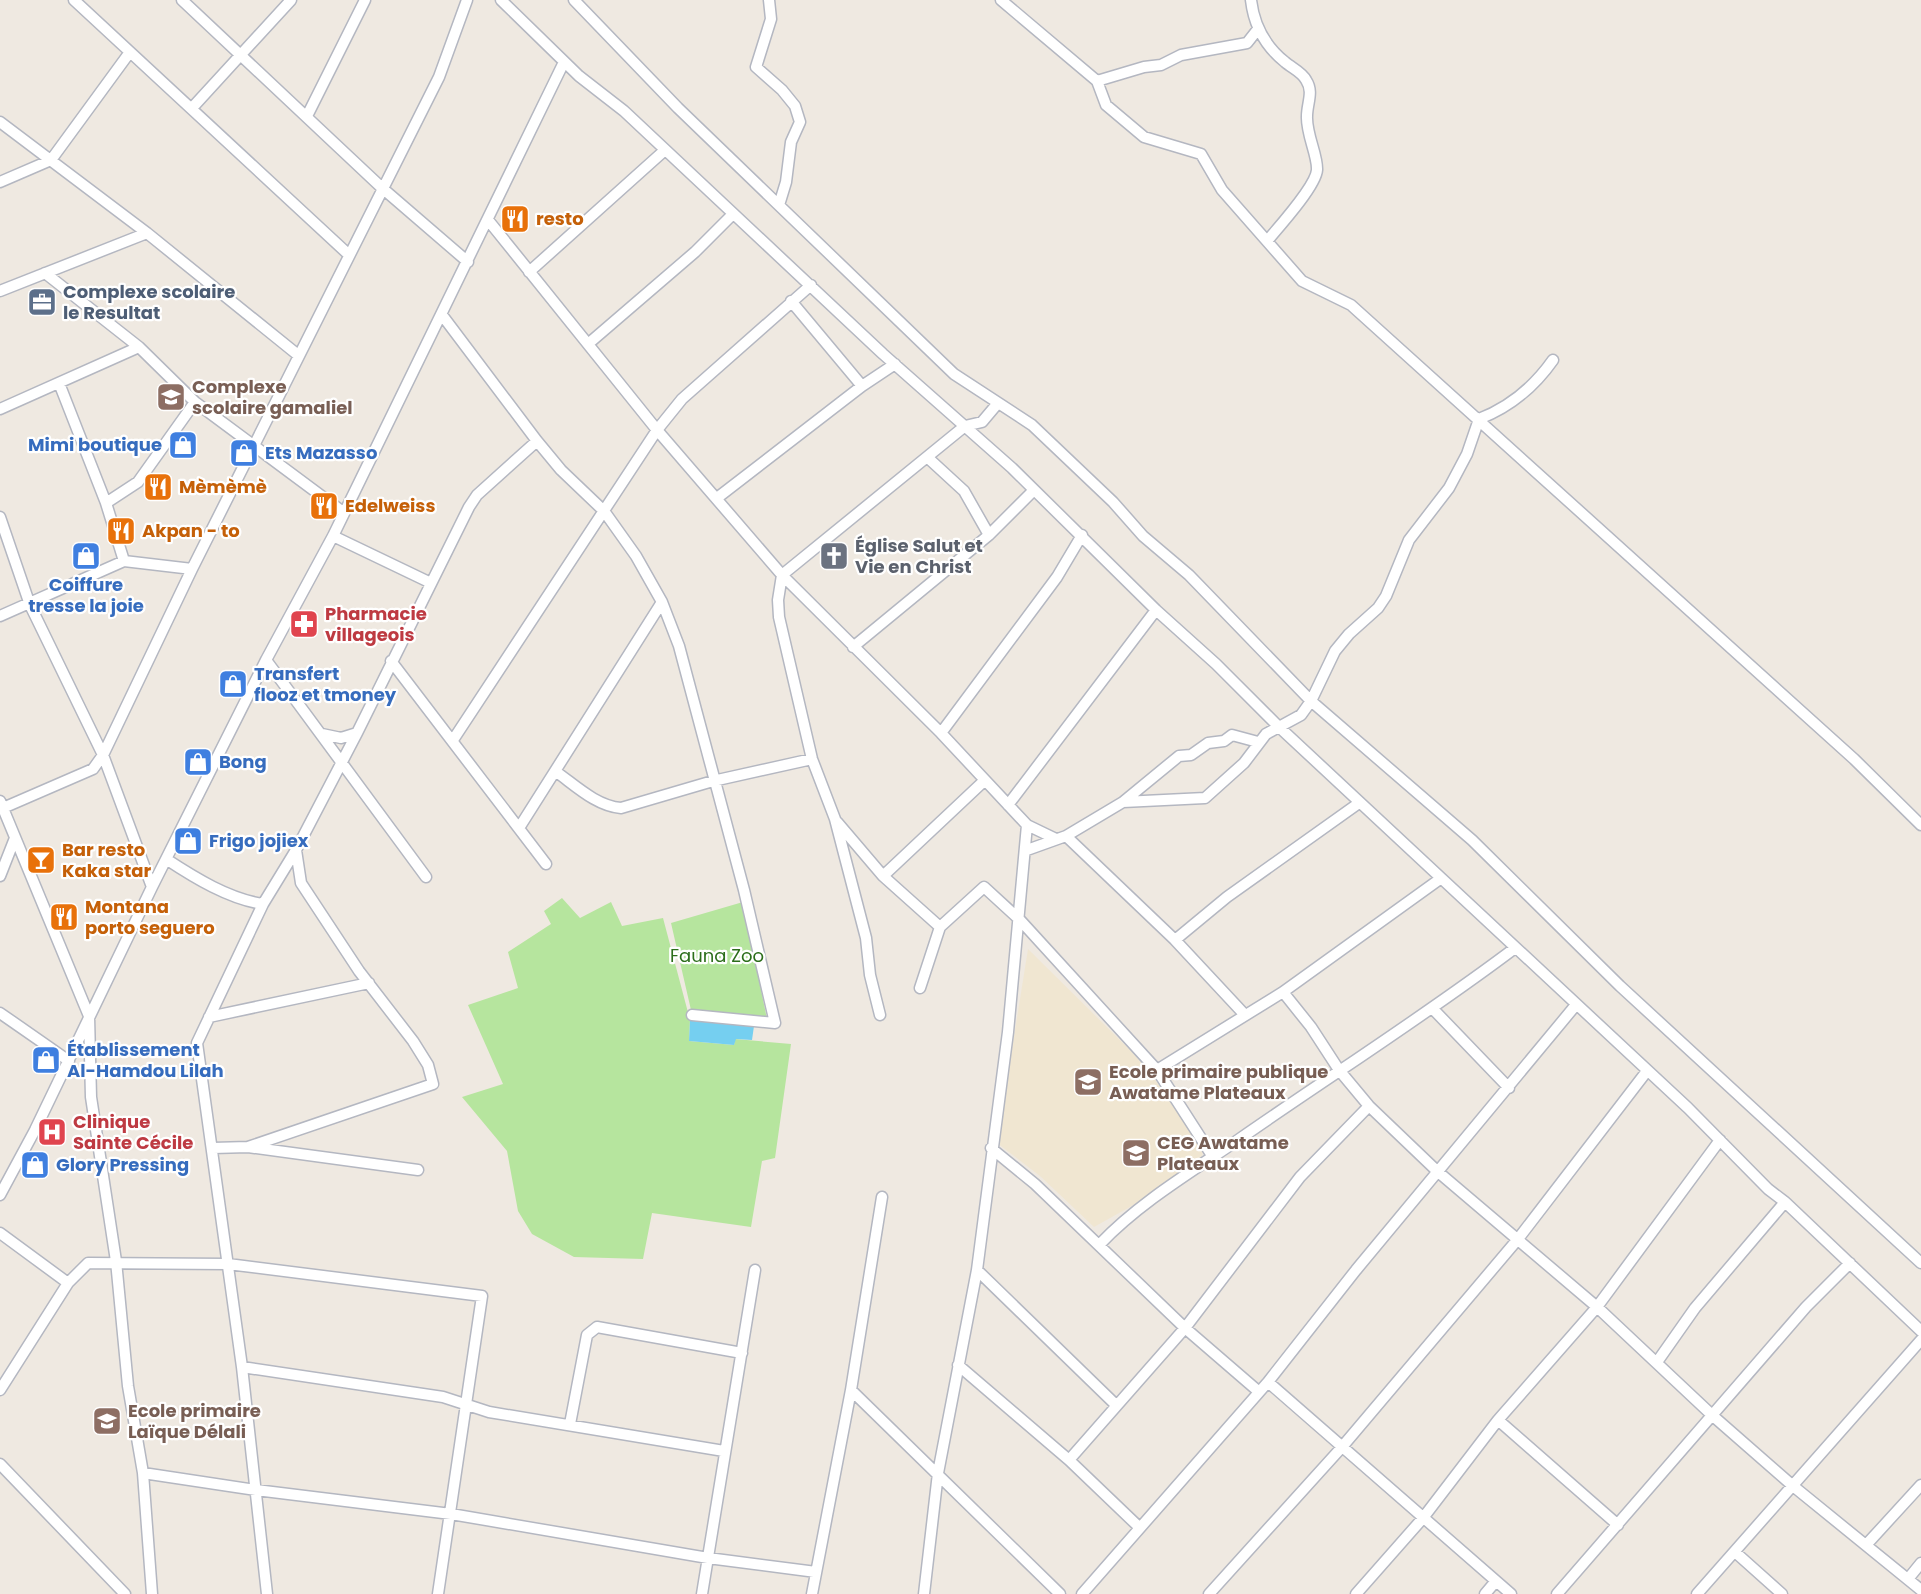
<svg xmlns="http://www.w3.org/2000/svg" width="1921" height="1594" viewBox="0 0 1921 1594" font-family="Poppins,sans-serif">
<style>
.education{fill:#f0e6d1}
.green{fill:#b6e59e}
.water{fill:#75cff0}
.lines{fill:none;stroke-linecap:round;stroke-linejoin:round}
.minor-casing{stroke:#b4b7c1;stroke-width:13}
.minor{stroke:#fff;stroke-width:10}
.labels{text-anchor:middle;stroke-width:4.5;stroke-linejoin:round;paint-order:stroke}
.food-label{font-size:18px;font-weight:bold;fill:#c56008;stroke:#fff;text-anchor:start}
.service-label{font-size:18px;font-weight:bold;fill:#4e5e75;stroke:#fff;text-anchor:start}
.education-label{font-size:18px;font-weight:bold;fill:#785e54;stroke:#fff;text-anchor:start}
.shop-label{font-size:18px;font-weight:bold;fill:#366cbe;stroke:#fff;text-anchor:start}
.worship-label{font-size:18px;font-weight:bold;fill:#5b616d;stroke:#fff;text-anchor:start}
.health-label{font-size:18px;font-weight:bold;fill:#be3a42;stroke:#fff;text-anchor:start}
.park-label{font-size:18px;fill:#2c6e1b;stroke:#fff}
</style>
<rect width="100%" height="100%" fill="#efe9e1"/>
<path class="education" d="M1028,949L1131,1051L1154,1078L1203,1150L1202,1156L1155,1193L1094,1227L1040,1176L997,1143Z"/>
<path class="green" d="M562,898L580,918L611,902L622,926L663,918L690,1020L689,1041L734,1045L735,1039L791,1044L775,1158L762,1161L751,1227L652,1213L643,1259L574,1257L532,1234L518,1211L507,1151L462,1097L503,1084L468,1005L518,988L508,952L551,924L544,911Z
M743,902L767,1019L691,1010L671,923Z"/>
<path class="water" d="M690,1020L754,1026L752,1040L736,1039L734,1045L689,1041Z"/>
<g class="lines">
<g class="minor-casing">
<path id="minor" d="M74,0L348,254
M182,0L381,187L468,262
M501,0L579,76L624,111L883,354L1012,468L1156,610L1216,664L1278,726L1688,1108L1768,1189L1785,1202L1921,1331
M574,0L678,108L954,374L1032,425L1113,502L1143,536L1189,575L1311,701L1472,840L1620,986L1921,1263
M769,0L771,19L756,67L782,90L795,106L800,122L791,142L786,182L779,205
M1001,0L1097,81L1106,105L1144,137L1201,154L1222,190L1302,281L1351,305L1854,759L1921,825
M1251,0C1254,26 1265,46 1285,62C1292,68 1302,72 1306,80C1314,92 1307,103 1307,116C1306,134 1318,156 1317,170C1316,186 1278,228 1267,241
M1097,81L1144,67L1161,65L1181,55L1247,43L1258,29
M192,108L291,0
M307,116L365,0
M0,122L147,233L298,355
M0,182L51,160L130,52
M488,220L657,430L782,575L941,733L1027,825L1056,839
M529,272L665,150
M45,273L139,347L195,402L343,512
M0,291L147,233
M791,301L862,386
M442,315L537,441L561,470L604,511L636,556L662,602L679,646L744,890L775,1023L692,1015
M588,344L695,252L733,214
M59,383L106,503L124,561
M0,409L139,347
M927,457L964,491L989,535
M717,498L862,386L895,364
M106,503L138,482L195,402
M0,517L30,605L103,755L152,887
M333,536L431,583
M0,616L124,561L192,569
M853,647L989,535L1033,491
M266,660L426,877
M391,661L546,864
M941,733L1057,577L1082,535
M322,734L341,738L357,733
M453,740L657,430L682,399L811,285
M555,771C575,785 596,806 621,808L713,781L812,759
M0,801L89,1016L91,1097L116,1261L128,1386L143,1473L152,1594
M1123,802L1205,798L1244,763L1266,734L1301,715L1311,701L1335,651L1349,634L1378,608L1386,596L1409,540L1449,488L1467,454L1479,419C1510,407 1534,387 1553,360
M1008,805L1156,610
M3,808L93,769L103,755L192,569L439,77L467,0
M837,822L883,876L940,927
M519,828L662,602
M1066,836L1175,940L1244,1014
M1027,850L1066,836L1123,802L1179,756L1191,755L1208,743L1224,741L1232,735L1258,742
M166,859C195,878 229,899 263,904
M0,876L15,838
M883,876L984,781
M1175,940L1227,897L1359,803
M920,988L940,927L984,887L1020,920L1157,1070L1213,1157
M1283,992L1311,1027L1339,1070L1369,1106L1437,1171L1597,1307L1713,1416L1793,1486L1921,1590
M1433,1009L1509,1088
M0,1013L69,1061
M880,1015L870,975L866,938L835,819L812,759L779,617L778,600L782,575L965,426L982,422L998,403
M209,1017L369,983
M1157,1070L1283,992L1440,879
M248,1147L433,1084L428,1065L413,1041L359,971L301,883L296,850
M213,1148L248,1147L418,1170
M991,1148L1035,1184L1185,1328L1258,1391
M0,1195L35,1130L152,887L266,660L333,536L564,62
M0,1233L68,1283
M1100,1244C1139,1203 1191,1172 1238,1140C1330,1076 1425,1016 1515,948
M977,1270L1116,1405
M1657,1362L1695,1308L1785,1202
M958,1365L1069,1460L1139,1527
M242,1367L443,1397L489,1412L724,1451
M1268,1382L1511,1594
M0,1390L68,1283L88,1263L228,1264L482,1296L438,1594
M851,1390L1060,1594
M1498,1420L1618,1525
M570,1424L587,1335L597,1327L742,1353
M1069,1460L1185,1328L1300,1177L1369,1106
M0,1464L125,1594
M143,1473L256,1490L451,1514L708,1558L816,1572
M1866,1545L1921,1485
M1735,1552L1782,1594
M1908,1579L1921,1563
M267,1594L242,1367L197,1043L263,904L296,850L357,733L469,507L477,495L537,441
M702,1594L755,1270
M812,1594L851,1390L882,1197
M924,1594L938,1473L977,1270L1008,1032L1027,825
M1082,1594L1268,1382L1356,1270L1575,1006
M1209,1594L1342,1447L1518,1239L1647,1071
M1356,1594L1423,1518L1498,1420L1597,1307L1720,1140
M1485,1594L1496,1581
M1557,1594L1806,1307L1850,1263
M1697,1594L1921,1340"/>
</g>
<use href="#minor" class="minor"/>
</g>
<defs>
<g id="restaurant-square" transform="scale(1.5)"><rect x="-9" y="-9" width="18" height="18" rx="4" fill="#e8710a" stroke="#fff"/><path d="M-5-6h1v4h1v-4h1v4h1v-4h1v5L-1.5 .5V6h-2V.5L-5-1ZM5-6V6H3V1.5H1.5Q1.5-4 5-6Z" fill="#fff"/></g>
<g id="office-square" transform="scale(1.5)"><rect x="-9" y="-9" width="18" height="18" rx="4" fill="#5c6f8a" stroke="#fff"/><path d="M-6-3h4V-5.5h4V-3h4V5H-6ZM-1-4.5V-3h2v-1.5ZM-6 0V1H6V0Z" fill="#fff"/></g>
<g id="school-square" transform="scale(1.5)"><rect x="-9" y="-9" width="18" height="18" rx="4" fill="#8d6e63" stroke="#fff"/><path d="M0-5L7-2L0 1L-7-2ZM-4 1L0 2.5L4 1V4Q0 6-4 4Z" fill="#fff"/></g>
<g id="shop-square" transform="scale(1.5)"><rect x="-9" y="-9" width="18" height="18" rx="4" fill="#3f7fe0" stroke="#fff"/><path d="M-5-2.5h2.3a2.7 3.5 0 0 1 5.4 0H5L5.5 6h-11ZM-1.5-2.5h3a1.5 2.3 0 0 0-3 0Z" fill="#fff"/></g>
<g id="church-square" transform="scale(1.5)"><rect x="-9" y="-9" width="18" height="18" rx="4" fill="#6b7280" stroke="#fff"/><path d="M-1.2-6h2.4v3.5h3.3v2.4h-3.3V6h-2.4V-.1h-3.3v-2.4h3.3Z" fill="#fff"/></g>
<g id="pharmacy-square" transform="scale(1.5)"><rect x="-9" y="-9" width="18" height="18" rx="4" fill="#e0444e" stroke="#fff"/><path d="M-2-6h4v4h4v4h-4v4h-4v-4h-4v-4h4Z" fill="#fff"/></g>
<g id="bar-square" transform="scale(1.5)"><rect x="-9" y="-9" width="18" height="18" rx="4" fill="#e8710a" stroke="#fff"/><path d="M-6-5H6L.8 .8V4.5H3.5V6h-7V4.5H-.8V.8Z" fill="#fff"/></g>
<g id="hospital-square" transform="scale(1.5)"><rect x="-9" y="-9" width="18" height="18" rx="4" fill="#e0444e" stroke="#fff"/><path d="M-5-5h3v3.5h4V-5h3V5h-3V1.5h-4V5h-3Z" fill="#fff"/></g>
</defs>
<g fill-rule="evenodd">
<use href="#restaurant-square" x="515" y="219"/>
<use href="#office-square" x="42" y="302"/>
<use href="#school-square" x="171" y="397"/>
<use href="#shop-square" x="183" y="445"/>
<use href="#shop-square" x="244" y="453"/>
<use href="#restaurant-square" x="158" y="487"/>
<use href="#restaurant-square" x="324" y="506"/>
<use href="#restaurant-square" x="121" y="531"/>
<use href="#shop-square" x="86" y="556"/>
<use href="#church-square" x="834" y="556"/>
<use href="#pharmacy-square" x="304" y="624"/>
<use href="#shop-square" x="233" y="684"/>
<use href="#shop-square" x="198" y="762"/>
<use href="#shop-square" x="188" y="841"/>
<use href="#bar-square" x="41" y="860"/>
<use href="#restaurant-square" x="64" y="917"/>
<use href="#shop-square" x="46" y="1060"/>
<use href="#school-square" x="1088" y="1082"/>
<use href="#hospital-square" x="52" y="1132"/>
<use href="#school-square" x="1136" y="1153"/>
<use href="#shop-square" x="35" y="1165"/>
<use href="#school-square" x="107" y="1421"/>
</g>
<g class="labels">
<g class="food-label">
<text x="536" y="225">resto</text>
<text x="179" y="493">Mèmèmè</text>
<text x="345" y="512">Edelweiss</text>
<text x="142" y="537">Akpan - to</text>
<text x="62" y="856">Bar resto<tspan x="62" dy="21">Kaka star</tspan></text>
<text x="85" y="913">Montana<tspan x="85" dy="21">porto seguero</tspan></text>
</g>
<g class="service-label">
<text x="63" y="298">Complexe scolaire<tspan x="63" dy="21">le Resultat</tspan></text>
</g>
<g class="education-label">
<text x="192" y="393">Complexe<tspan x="192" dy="21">scolaire gamaliel</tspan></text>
<text x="1109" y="1078">Ecole primaire publique<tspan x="1109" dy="21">Awatame Plateaux</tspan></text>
<text x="1157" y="1149">CEG Awatame<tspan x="1157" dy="21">Plateaux</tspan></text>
<text x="128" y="1417">Ecole primaire<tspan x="128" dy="21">Laïque Délali</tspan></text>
</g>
<g class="shop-label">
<text x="162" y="451" text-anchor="end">Mimi boutique</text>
<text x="265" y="459">Ets Mazasso</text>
<text x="86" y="591" text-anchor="middle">Coiffure<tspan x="86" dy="21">tresse la joie</tspan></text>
<text x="254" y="680">Transfert<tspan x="254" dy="21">flooz et tmoney</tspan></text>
<text x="219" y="768">Bong</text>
<text x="209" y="847">Frigo jojiex</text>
<text x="67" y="1056">Établissement<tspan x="67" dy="21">Al-Hamdou Lilah</tspan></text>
<text x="56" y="1171">Glory Pressing</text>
</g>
<g class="worship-label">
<text x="855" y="552">Église Salut et<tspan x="855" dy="21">Vie en Christ</tspan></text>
</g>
<g class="health-label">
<text x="325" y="620">Pharmacie<tspan x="325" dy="21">villageois</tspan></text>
<text x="73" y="1128">Clinique<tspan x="73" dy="21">Sainte Cécile</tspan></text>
</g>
<g class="park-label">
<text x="717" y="962">Fauna Zoo</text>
</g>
</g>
</svg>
